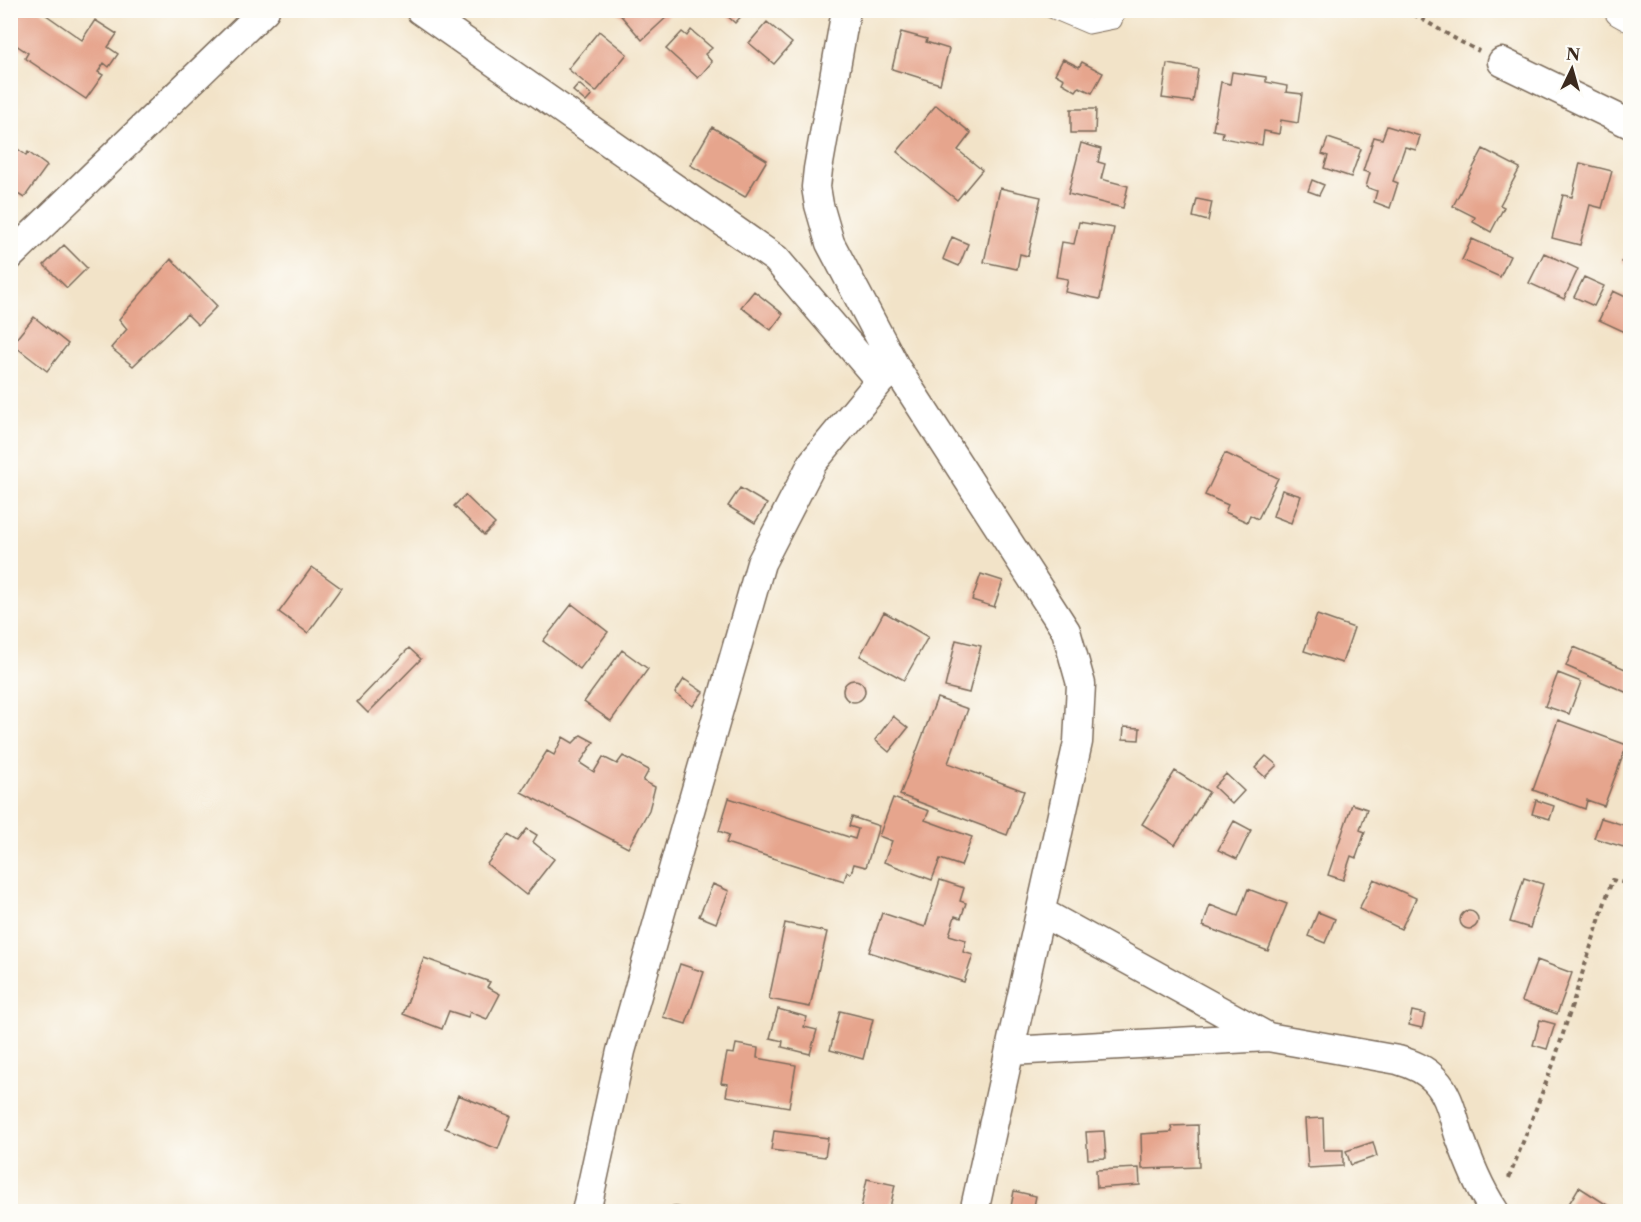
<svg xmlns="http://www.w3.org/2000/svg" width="1641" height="1222" viewBox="0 0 1641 1222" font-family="'Libre Caslon Text',serif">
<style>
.building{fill:#e6a58d}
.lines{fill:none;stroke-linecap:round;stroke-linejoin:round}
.service-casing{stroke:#7b6b5a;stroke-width:17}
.minor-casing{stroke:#7b6b5a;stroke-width:31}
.primary-casing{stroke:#7b6b5a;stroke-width:35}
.path{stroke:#7b6b5a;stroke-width:4;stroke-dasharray:4.5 4.5;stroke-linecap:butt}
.service{stroke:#fff;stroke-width:15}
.minor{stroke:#fff;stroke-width:28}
.primary{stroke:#fff;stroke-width:33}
</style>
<rect width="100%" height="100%" fill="#fdfcf7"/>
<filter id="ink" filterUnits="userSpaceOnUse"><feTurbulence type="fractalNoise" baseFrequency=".0167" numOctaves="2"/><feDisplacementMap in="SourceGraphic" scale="12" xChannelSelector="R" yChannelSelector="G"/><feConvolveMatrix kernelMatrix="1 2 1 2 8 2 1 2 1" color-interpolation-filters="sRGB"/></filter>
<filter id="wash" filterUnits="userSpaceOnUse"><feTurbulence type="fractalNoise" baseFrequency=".008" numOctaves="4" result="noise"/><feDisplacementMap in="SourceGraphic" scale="24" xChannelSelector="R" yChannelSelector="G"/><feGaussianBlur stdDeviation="1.35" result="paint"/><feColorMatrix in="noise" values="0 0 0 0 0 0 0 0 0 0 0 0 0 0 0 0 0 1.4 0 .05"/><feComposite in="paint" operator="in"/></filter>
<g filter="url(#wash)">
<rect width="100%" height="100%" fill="#f2e3c8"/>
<g id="blocks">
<path class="building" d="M10,10H39L82,40L95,20L117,34L108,47L118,54L109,67L104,63L98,72L103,75L86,99L25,58L28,53L10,41Z
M616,10H665L669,15L642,40Z
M721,10H747L735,23Z
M767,22L792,43L774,64L749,43Z
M691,30L712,48L705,54L712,62L698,78L666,49L682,32L687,36Z
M599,31L627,54L596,92L568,69Z
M901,32L927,39L926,42L949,49L940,84L892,69Z
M1063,59L1079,67L1082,62L1103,73L1092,93L1079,87L1076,91L1062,83L1064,79L1055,74Z
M1167,64L1198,69L1193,102L1162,98Z
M1232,72L1266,77V82L1287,86L1286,92L1302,94L1298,123L1281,120L1279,134L1264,131L1262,145L1222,138L1223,132L1213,130L1221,82L1230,84Z
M579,84L592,95L586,102L573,91Z
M936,105L971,133L958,150L982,170L957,200L897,152Z
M1071,109H1096L1095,133H1071Z
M1387,126L1420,136L1416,150L1405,147L1393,181L1398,183L1390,208L1374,202L1377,191L1366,187L1370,173L1363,171L1374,137L1382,139Z
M712,127L767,160L745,197L690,165Z
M1328,138L1361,149L1351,177L1324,168L1328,156L1322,154Z
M1081,143L1101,149L1098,162L1105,164L1101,179L1128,186L1123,208L1068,194Z
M12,145L26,155L28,152L47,166L24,198L10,189Z
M1483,149L1520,168L1500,205L1504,207L1491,232L1473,222L1475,217L1453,206Z
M1580,163L1612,171L1602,208L1590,205L1580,245L1552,238L1563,195L1572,197Z
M1312,180L1324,185L1319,195L1308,191Z
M1000,188L1041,197L1028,256L1020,254L1017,269L984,262Z
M1197,199L1212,202L1208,221L1193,217Z
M1079,222L1114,228L1100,299L1065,292L1068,279L1056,277L1062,242L1074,244Z
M952,237L968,244L959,266L943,259Z
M1472,239L1510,256L1500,277L1462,260Z
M64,245L87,268L67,288L44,265Z
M1630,245V266L1622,262Z
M1544,253L1578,269L1564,299L1529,283Z
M171,259L217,306L198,325L187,314L133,366L111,348L127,329L119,319Z
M1584,277L1604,286L1594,306L1574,297Z
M754,291L783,314L771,330L741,307Z
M1613,291L1630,299V319L1625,332L1599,320Z
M34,317L68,344L47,371L12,344Z
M1225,453L1278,478L1258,519L1250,515L1247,522L1225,512L1228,505L1205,495Z
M740,488L767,504L755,523L728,506Z
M1282,490L1301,496L1291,523L1273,516Z
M465,495L495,524L484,535L454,506Z
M312,567L341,588L308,633L279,612Z
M981,574L1003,581L994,607L972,600Z
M572,604L608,632L580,669L543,641Z
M884,612L928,637L904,680L860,656Z
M1317,615L1354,628L1342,663L1304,651Z
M956,640L981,646L969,693L945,687Z
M1574,647L1630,671V694L1566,666Z
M409,648L421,659L368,713L357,702Z
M622,650L648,669L611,721L584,702Z
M1558,673L1581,682L1569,714L1545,706Z
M684,679L703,692L693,706L675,693Z
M843 691a11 11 0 1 1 22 0a11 11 0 1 1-22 0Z
M937,698L968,709L948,763L1024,791L1007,835L900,795Z
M893,716L908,728L889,752L875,740Z
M1558,720L1627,745L1604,806L1587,800L1585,809L1533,790Z
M1124,727L1140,728L1139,740L1123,739Z
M581,735L594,742L580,763L594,772L603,757L617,764L623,756L649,770L643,781L655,787L649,810L628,848L521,792L547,751L554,755L563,737L573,743Z
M1266,756L1277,765L1265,777L1255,768Z
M1175,771L1209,792L1175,845L1142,824Z
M1226,774L1244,791L1232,804L1214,787Z
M729,798L855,839L858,829L849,826L852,817L879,826L866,867L854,864L851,873L847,872L844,881L726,843L729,835L719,831Z
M893,798L929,811L925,820L972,837L961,866L940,859L932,880L884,862L892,841L879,836Z
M1536,800L1554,806L1550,819L1532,814Z
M1352,804L1367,809L1360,830L1365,832L1356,858L1351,856L1343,880L1328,875Z
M1601,818L1630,827V849L1594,838Z
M1234,821L1251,830L1237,859L1218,850Z
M527,829L537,835L533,842L554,859L526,895L487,864L508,835L518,841Z
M1524,878L1543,884L1530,928L1510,922Z
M1374,879L1416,898L1401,929L1359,909Z
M940,880L964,888L960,901L966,903L961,918L955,916L949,935L966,940L963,952L973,955L964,982L869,952L882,913L925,927Z
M713,884L729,891L716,923L699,916Z
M1248,889L1287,904L1268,951L1203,926L1210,905L1238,916Z
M1460 920a9 9 0 1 1 18 0a9 9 0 1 1-18 0Z
M1318,912L1335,919L1325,943L1308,936Z
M785,923L827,932L810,1007L769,999Z
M424,958L490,982L487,987L500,994L487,1019L470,1012L468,1017L449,1011L442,1029L403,1014Z
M1537,960L1572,973L1557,1014L1522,1001Z
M680,964L704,972L686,1024L663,1017Z
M778,1009L807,1017L804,1027L817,1030L810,1054L782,1047L783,1041L770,1038Z
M840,1011L873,1019L863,1059L830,1050Z
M1412,1011L1425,1014L1422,1028L1409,1025Z
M1540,1020L1555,1024L1547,1049L1533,1045Z
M736,1044L758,1048L757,1058L796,1065L789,1107L726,1096L728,1084L721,1083L727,1053L734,1054Z
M458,1095L511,1116L498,1149L445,1128Z
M1323,1118L1324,1150H1343V1166L1308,1168L1305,1119Z
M1198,1125L1199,1167L1142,1169L1141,1134L1172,1132L1171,1126Z
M774,1131L828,1138L825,1157L771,1150Z
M1104,1131L1106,1158L1088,1159L1086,1132Z
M1373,1142L1377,1156L1351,1165L1346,1151Z
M1139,1168L1140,1185L1097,1188L1096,1170Z
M867,1179L895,1185L889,1212H860Z
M1579,1187L1618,1212H1564Z
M1014,1191L1036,1196L1033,1212H1010Z
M673,1206L695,1211V1212H672Z
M1395,1206L1396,1212H1371V1210Z"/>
</g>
</g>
<g filter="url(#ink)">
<use href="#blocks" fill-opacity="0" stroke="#7b6b5a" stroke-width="1.5"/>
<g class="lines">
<g class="service-casing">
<path id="service" d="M1051,10L1089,26L1114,21L1118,10"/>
</g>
<g class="minor-casing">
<path id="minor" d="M420,10L776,259L880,381
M846,10L818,169L816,187L819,205L830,243L896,368L1066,631L1081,684L1078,742L974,1212
M1502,62L1630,124
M10,256L265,10
M1041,912L1268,1037L1398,1060C1412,1064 1425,1069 1435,1080C1449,1094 1453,1117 1459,1135C1469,1162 1479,1188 1495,1212
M1010,1051L1268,1037
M586,1212L621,1051L761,563L813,462L880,381L896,368"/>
</g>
<g class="primary-casing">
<path id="primary" d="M1621,10L1630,15"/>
</g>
<path class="path" d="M1406,10L1461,42L1479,51
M1509,1178L1554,1062L1612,880L1630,884"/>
<use href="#service" class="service"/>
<use href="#minor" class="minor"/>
<use href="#primary" class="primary"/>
</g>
</g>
<rect width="1641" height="1222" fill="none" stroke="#fdfcf7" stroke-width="36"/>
<g transform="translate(1572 69) rotate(5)" stroke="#fdfcf7" stroke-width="4.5" paint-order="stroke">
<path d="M0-4.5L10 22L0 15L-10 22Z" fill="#3b2a1e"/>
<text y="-9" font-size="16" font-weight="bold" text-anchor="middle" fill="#3b2a1e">N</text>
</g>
</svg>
